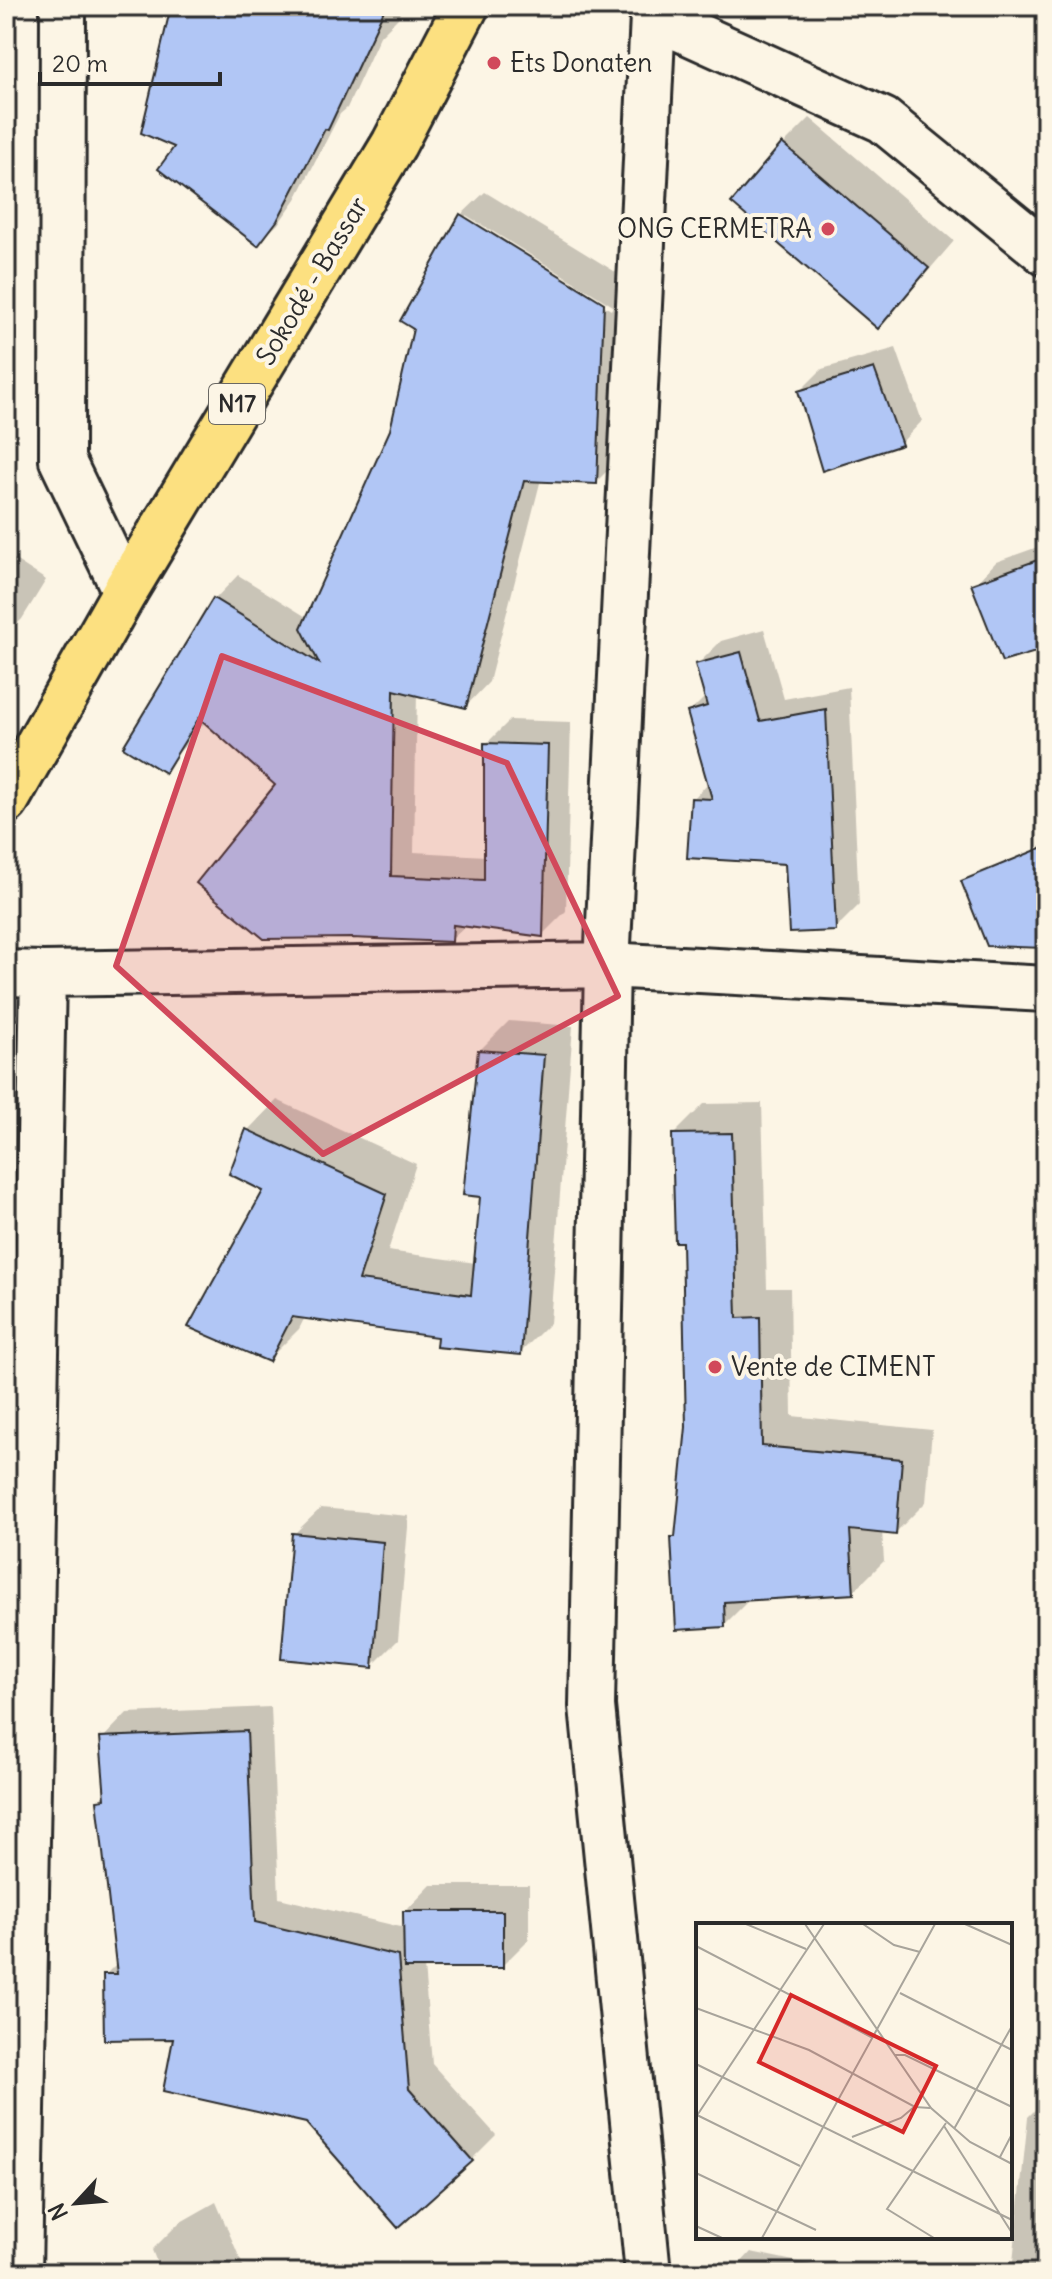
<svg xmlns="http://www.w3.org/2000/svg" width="1052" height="2279" viewBox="0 0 1052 2279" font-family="Delius,sans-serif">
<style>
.shadow{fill:#0003;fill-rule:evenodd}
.building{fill:#b1c6f5;stroke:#2b2b2b;stroke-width:2}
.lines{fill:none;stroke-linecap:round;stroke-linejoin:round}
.minor-casing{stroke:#2b2b2b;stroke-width:50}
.major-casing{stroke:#2b2b2b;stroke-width:50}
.minor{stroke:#fcf5e5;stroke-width:44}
.major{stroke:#fce080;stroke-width:44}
.marked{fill:#d1495b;fill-opacity:0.2;stroke:#d1495b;stroke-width:6;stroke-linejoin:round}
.poi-dot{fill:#d1495b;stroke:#fcf5e5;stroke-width:3}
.labels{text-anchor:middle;stroke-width:8;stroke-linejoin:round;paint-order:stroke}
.shield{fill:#fcf5e5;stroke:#6a6863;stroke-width:2}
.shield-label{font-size:24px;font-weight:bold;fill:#2b2b2b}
.poi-label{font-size:26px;fill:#2b2b2b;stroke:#fcf5e5;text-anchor:start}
.street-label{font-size:26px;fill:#2b2b2b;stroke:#fcf5e5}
.inset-road{fill:none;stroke:#a8a49b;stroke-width:2}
.view{fill:#d62828;fill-opacity:0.15;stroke:#d62828;stroke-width:4}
.inset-edge{fill:none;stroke:#2b2b2b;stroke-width:4}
</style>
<rect width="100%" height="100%" fill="#fcf5e5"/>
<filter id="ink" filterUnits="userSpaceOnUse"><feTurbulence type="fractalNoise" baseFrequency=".0125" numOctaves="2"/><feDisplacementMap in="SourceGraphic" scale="16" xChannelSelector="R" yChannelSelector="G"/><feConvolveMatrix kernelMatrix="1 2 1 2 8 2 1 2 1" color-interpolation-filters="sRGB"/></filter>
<g filter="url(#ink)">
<path class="shadow" d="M173,6H402L398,18L380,36L347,108L340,114L296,199L278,224L258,243L177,146Z
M810,118L954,241L904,299L877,326L734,202L784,144Z
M485,192L627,279L620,458L596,482L541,479L489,682L466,706L417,693L414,852L486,856V744L510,720L571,722L566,911L542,935L467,925L451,940L205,721L197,734L173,758L215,599L238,575L308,618L391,431L461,215ZM466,215L613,306L611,310L466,220Z
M896,348L922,421L901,443L800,391L822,369Z
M1046,544V634L974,585L996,562Z
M6,554L46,580L22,619L6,635Z
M764,629L784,699L849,687L859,905L835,929L787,862L693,799L709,782L690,712L706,696L697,665L721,641Z
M509,1021L573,1026L550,1323L520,1353L439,1335L305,1317L299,1329L269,1359L266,1190L231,1173L248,1130L277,1100L416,1164L388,1251L476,1263L482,1195L479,1051Z
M762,1103L767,1288H790L792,1416L932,1430L926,1502L895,1533L882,1531L884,1561L853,1592L751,1598L724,1625L673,1538L677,1534L688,1427L684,1240L674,1134L704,1104Z
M321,1508L409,1516L398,1640L372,1666L294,1534Z
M271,1707L279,1898L405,1928V1912L431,1885H529V1939L502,1966H424L432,2064L496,2135L471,2160L308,2121L176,2037L105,1975L118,1962L99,1800L107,1793L103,1738L127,1713Z
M1046,2099V2273L1012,2272L1028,2117Z
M216,2202L246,2273H161L152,2250L179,2223Z
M751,2252L851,2273H731Z"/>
<path class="building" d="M171,6H386L328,130L325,129L277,221L258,246L158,169L174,147L141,133Z
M782,143L929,268L878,329L731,203Z
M460,214L604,303L597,484L524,481L466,708L394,690L391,876L484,880V743L548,745L543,937L453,925L452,942L351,938L264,939L196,883L275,785L199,718L165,773L123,747L213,598L319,663L301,628L390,430L413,329L400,321Z
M874,368L902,445L822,471L798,391Z
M1046,557V649L1002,662L971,584Z
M741,652L760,721L826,709L836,931L789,933L785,864L687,858L691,798L712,799L687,712L707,706L695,664Z
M1046,846V948L987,946L961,881Z
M478,1050L544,1055L521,1355L436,1347L437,1337L292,1317L269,1362L188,1327L263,1191L229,1174L246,1129L387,1194L359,1280L471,1295L480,1197L463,1195Z
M732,1133L737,1318L760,1317L762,1446L902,1459L896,1535L850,1530L854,1594L724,1602L725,1627L676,1630L671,1537H675L686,1427L682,1242H675L672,1134Z
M292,1533L383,1542L373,1668L281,1659Z
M247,1731L255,1922L398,1956L409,2089L473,2161L398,2228L306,2123L163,2091L173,2039L104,2040L103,1974H117L97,1800L105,1799L100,1737Z
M403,1911H503V1968H404Z"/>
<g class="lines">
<g class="minor-casing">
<path id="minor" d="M63,6L62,460L125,591
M653,16L883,120L1046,253
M6,973L43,974L607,965L1046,989
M19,2273L43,974
M648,2273L592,1706L607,965L653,16L650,6"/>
</g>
<g class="major-casing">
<path id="major" d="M6,801L125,591L394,144L466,6"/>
</g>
<use href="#minor" class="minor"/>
<use href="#major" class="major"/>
</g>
</g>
<path class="marked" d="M222,656L507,763L618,996L323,1154L116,966Z"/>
<g class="poi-dot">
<circle cx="494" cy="63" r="8"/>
<circle cx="828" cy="229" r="8"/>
<circle cx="715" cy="1367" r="8"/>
</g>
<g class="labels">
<rect class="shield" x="209" y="384" width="56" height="40" rx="6"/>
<g class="shield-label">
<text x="237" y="412">N17</text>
</g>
<g class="poi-label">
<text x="510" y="72">Ets Donaten</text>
<text x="812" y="238" text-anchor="end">ONG CERMETRA</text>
<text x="731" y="1376">Vente de CIMENT</text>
</g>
<g class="street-label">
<text transform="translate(312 281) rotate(-59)" y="9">Sokodé - Bassar</text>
</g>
</g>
<g transform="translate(696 1923)">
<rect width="316" height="316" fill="#fcf5e5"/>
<path class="inset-road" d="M50,1L110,26M109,1L235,185L274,219L316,241M167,1L198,22L224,29M269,1L316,22M0,23L177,115M204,70L316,127M0,85L113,127L219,184L234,185M199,132H209L316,184M0,141L316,297M1,192L104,243M0,194L128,1M248,203L316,310M258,206L316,103M156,214L205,195L218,184M304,234L316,211M0,250L120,307M0,303L26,315M66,315L239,1M238,315L191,286L250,200"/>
<path class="view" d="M95,72L240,143L207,209L63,139Z"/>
<rect width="316" height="316" class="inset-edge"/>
</g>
<rect width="1052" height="2279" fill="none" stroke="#fcf5e5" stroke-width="32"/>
<rect x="16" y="16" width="1020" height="2247" fill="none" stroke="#2b2b2b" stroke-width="3" filter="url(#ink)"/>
<g transform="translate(76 2203) rotate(244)" stroke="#fcf5e5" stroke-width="6" paint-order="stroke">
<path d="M0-6L14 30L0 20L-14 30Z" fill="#2b2b2b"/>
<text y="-12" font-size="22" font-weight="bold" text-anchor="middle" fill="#2b2b2b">N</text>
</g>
<path d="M40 72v12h180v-12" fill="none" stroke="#2b2b2b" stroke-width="4"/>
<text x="52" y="72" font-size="24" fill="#2b2b2b" stroke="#fcf5e5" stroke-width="6" paint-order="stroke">20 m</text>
</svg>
